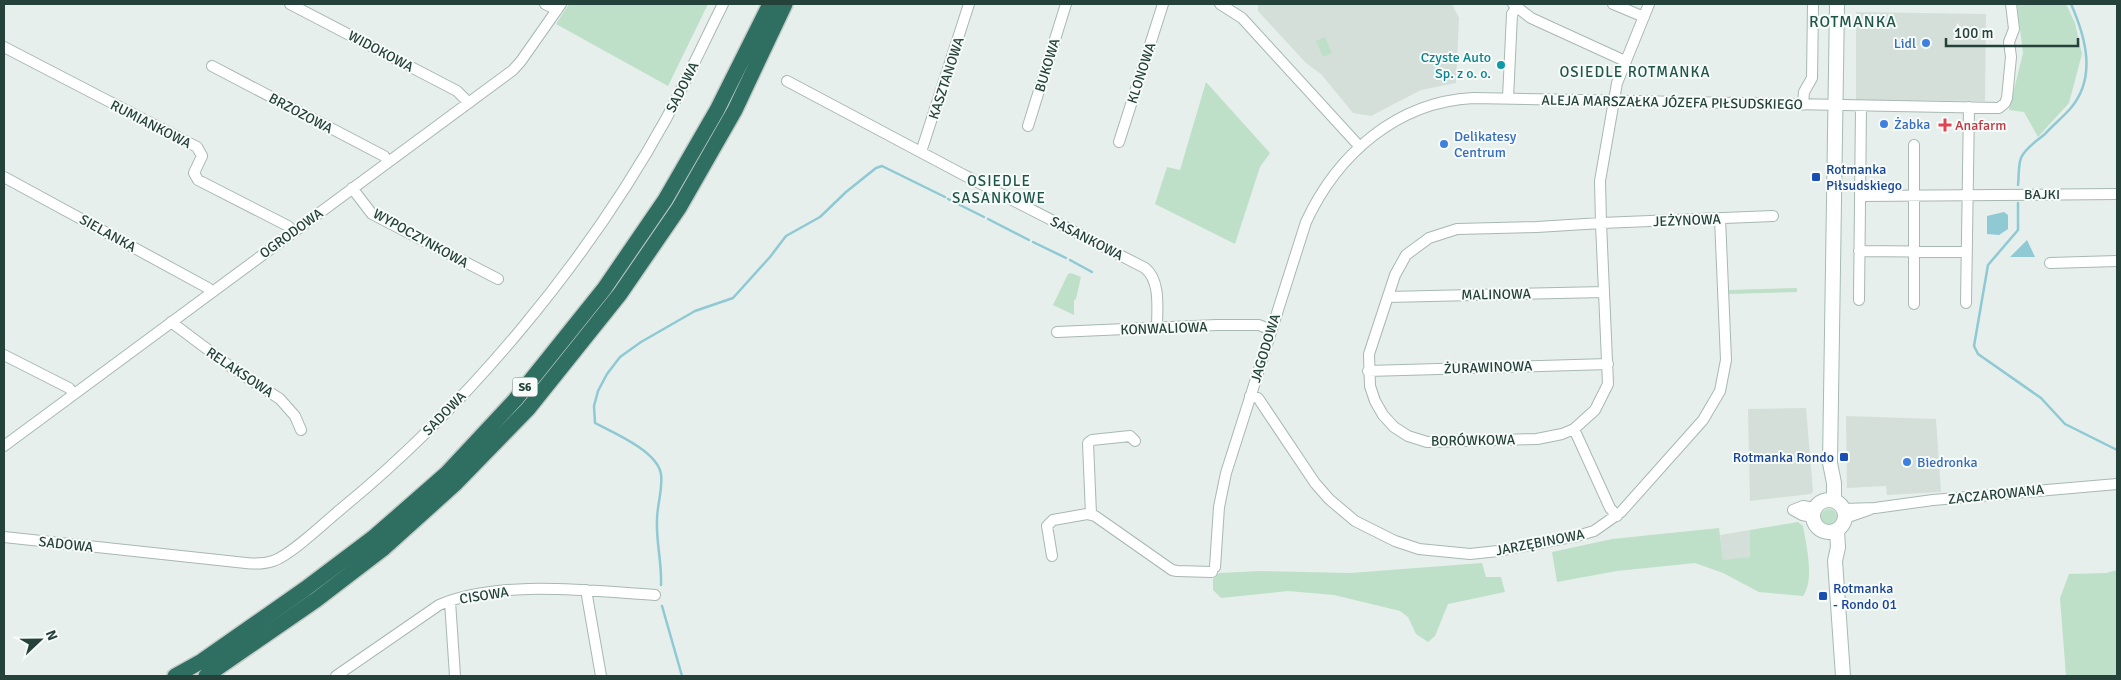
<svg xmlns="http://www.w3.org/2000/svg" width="2121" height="680" viewBox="0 0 2121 680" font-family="Signika,sans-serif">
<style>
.built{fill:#d4dfda}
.green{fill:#bfe0c8}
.water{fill:#8ec9d4}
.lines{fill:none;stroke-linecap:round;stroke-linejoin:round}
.stream{stroke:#8ec9d4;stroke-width:2.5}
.street-casing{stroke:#a8b8b2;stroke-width:12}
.secondary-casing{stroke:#a4bbb3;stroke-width:16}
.highway-casing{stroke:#c2cac8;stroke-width:18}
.street{stroke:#fff;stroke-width:10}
.secondary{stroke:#fff;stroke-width:14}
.highway{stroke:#2f6f62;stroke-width:15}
.shop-dot{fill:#3f7fe0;stroke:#f7fbf9;stroke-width:2}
.culture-dot{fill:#0f9aa8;stroke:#f7fbf9;stroke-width:2}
.health-dot{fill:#e0444e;stroke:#f7fbf9;stroke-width:2}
.transit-dot{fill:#1a4fb4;stroke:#f7fbf9;stroke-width:2}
.labels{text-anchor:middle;stroke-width:4;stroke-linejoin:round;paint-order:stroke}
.shield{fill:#f7fbf9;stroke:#637a73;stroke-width:1}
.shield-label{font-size:12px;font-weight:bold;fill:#24423a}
.shop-label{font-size:14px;fill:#366cbe;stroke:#f7fbf9;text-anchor:start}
.street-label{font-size:14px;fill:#24423a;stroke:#f7fbf9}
.culture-label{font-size:14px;fill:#0d838f;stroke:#f7fbf9;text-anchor:end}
.health-label{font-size:14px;fill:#be3a42;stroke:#f7fbf9;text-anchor:start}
.transit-label{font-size:14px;fill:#164399;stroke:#f7fbf9;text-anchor:start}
.neighbourhood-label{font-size:15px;letter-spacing:1px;fill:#1f5548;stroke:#f7fbf9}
.quarter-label{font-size:16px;letter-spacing:1px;fill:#1f5548;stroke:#f7fbf9}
</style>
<rect width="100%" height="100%" fill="#e6efeb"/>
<path class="built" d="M1258,4H1452L1459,18L1456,83L1421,90L1371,116L1353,113L1321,74L1306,63L1258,11Z
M1856,12L1986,14L1985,101L1856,100Z
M1806,408L1813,491L1811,494L1750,501L1748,409Z
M1846,416L1936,419L1941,492L1887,495L1886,486L1847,488Z
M1750,530L1751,557L1723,561L1720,535Z"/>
<path class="green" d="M569,4H708L668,86L556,24Z
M2017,4H2066L2075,23L2082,54L2069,103L2038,137L2024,112L2009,110L2023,53Z
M1325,37L1332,53L1323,57L1316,41Z
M1206,82L1270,153L1260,167L1235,244L1155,204L1167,167L1180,170Z
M1071,273L1081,277L1076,299L1074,300V315L1053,305L1068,274Z
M1797,288V292L1729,294V290Z
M1821 517a8 8 0 1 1 16 0a8 8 0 1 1-16 0Z
M1798,522L1803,526C1806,544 1815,580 1803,596L1759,592L1723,573L1695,563L1617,571L1557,582L1552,552L1612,539L1719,528L1723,560L1750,557V530Z
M1482,563L1486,577H1501L1505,592L1448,604L1435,636L1428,642L1416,634L1408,617L1400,611L1334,595L1288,591L1221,598L1213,590V579L1219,573L1261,571L1350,573Z
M2117,570V676H2066L2060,598L2069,574L2106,573Z"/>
<path class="water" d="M2004,212L2008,215V229L1999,235L1987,234V216Z
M2027,240L2035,257H2010Z"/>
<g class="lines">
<path class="stream" d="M2018,185C2019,177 2018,166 2021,158C2025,148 2037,141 2045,134C2053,125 2062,118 2070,109C2097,78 2086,38 2071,4
M948,199L984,217
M2018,203V230L1988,265L1974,346L1978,354L2041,398L2065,424L2117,450
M988,219L1029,240
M1033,242L1066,258
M1070,260L1092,272
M661,585C662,563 656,542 657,520C657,505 663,489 661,474C657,451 614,433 595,423L594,406L598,391L607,374L620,357L641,342L695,311L733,298L770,257L786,236L820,217L846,192L876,168L882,166L945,197
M662,606L682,676"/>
<g class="street-casing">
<path id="street" d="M290,4L457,91L469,103
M545,4L557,10
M1220,4L1242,18L1360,147
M1513,4L1531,18L1625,61
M1613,4L1644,17
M1649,4L1617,83L1600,181L1601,223L1608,384L1595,410L1574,429L1562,434L1537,439L1427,442L1408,436L1394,427L1383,415L1375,401L1370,386L1369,354L1395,275L1406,255L1429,238L1457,229L1537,227L1601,223L1773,216
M4,47L197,147L202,156L194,173L198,180L288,226L293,232
M212,66L384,156L388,161
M787,81L960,173L1145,268C1161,281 1157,309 1157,328
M1508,98L1512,14L1517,7
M1803,105L1804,92L1812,78L1813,4
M1028,126L1066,4
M1119,142L1163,4
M1914,145V304
M921,152L969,4
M4,177L208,288L211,292
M352,188L372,214L498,279
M1860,196L2117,194
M1859,251L1967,252
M2050,263L2117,261
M1388,297L1604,292
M1859,300L1861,106
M1966,303L1969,107
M171,322L231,367L280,399L295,416L301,430
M1057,332L1217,325H1259L1271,330
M4,355L69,388L73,393
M1368,371L1608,364
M1250,396L1258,398L1315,483L1329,499L1355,521L1395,541L1419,549L1470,554L1498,551L1577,536L1594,531L1621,512L1703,420L1720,391L1726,360L1720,218
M1574,429L1610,508L1617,516
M4,446L513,70L521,61L561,4
M1843,509L1875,508L1933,500L2117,484
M1793,510L1803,506L1815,508
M1793,510L1802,515L1813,517
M1091,514L1088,443L1092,440L1130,436L1135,441
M1845,518L1871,509
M4,537L246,563C255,564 264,564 273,561C291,555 325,522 341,509C468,405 587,262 666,119C686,81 704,42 723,4
M1052,556L1047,526L1053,520L1087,514L1095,516L1172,570L1177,571L1212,572
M1215,567L1219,507L1226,473L1306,222C1337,155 1396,102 1473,98L1999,108L2005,103L2007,98L2011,57L2009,42L2014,29L2011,4
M586,590L601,676
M450,601L455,676
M336,676L439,605C501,579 589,591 655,595"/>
</g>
<g class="secondary-casing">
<path id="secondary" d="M1813 516a16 16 0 1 1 32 0a16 16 0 1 1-32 0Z
M1834,501V483L1830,463L1837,4
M1837,531L1838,547L1835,561L1843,676"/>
</g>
<g class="highway-casing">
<path id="highway" d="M175,676L202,661L305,589L374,537L446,474L515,400L604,289L665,200L717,110L770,4
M206,676L316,600L384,548L455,484L528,409L620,294L679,208L735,110L785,4"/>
</g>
<use href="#street" class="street"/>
<use href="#secondary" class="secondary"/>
<use href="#highway" class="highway"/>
</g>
<g class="shop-dot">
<circle cx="1926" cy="43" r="5"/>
<circle cx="1884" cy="124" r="5"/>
<circle cx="1444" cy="144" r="5"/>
<circle cx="1907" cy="462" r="5"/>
</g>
<circle class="culture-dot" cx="1501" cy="65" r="5"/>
<path class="health-dot" d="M1942.5 117.5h5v5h5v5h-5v5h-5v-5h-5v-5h5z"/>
<g class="transit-dot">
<rect x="1811" y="172" width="10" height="10" rx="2.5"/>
<rect x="1839" y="452" width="10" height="10" rx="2.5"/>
<rect x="1818" y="591" width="10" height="10" rx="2.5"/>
</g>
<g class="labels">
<rect class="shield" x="512.5" y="377.5" width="25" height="19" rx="4"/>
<g class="shield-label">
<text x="525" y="391">S6</text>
</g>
<g class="shop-label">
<text x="1916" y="48" text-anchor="end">Lidl</text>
<text x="1894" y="129">Żabka</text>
<text x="1454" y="141">Delikatesy<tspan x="1454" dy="16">Centrum</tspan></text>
<text x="1917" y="467">Biedronka</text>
</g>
<g class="street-label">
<text transform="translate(381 51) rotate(28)" y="5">WIDOKOWA</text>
<text transform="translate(1047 65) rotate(-73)" y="5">BUKOWA</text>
<text transform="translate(1141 73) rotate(-72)" y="5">KLONOWA</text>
<text transform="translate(946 78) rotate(-72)" y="5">KASZTANOWA</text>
<text transform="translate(682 87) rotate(-63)" y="5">SADOWA</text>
<text transform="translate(1672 102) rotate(1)" y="5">ALEJA MARSZAŁKA JÓZEFA PIŁSUDSKIEGO</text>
<text transform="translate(301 113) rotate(28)" y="5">BRZOZOWA</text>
<text transform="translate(151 124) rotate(27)" y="5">RUMIANKOWA</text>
<text x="2042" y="199">BAJKI</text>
<text transform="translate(1687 220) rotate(-2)" y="5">JEŻYNOWA</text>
<text transform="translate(108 233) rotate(29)" y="5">SIELANKA</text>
<text transform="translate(291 233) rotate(-36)" y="5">OGRODOWA</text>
<text transform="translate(421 238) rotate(29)" y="5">WYPOCZYNKOWA</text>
<text transform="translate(1087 238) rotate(27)" y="5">SASANKOWA</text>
<text transform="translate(1496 294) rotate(-1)" y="5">MALINOWA</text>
<text transform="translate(1164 328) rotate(-2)" y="5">KONWALIOWA</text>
<text transform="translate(1265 348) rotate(-73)" y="5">JAGODOWA</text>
<text transform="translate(1488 367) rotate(-2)" y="5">ŻURAWINOWA</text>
<text transform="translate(240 372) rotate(34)" y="5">RELAKSOWA</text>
<text transform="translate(444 413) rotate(-46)" y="5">SADOWA</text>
<text transform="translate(1473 440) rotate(-1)" y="5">BORÓWKOWA</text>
<text transform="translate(1996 494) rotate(-6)" y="5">ZACZAROWANA</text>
<text transform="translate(1540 542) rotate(-11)" y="5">JARZĘBINOWA</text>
<text transform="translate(66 544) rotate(6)" y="5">SADOWA</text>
<text transform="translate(484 595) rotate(-9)" y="5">CISOWA</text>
</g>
<g class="culture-label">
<text x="1491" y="62">Czyste Auto<tspan x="1491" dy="16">Sp. z o. o.</tspan></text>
</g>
<g class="health-label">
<text x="1955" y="130">Anafarm</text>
</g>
<g class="transit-label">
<text x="1826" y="174">Rotmanka<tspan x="1826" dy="16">Piłsudskiego</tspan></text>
<text x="1834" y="462" text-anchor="end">Rotmanka Rondo</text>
<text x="1833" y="593">Rotmanka<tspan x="1833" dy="16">- Rondo 01</tspan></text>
</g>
<g class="neighbourhood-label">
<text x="1635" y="77">OSIEDLE ROTMANKA</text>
<text x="999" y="186">OSIEDLE<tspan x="999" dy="17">SASANKOWE</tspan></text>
</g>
<g class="quarter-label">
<text x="1853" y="27">ROTMANKA</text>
</g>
</g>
<rect width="2121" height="680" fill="none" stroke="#24423a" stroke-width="10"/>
<g transform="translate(40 640) rotate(68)" stroke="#f7fbf9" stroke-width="4" paint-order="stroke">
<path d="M0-4L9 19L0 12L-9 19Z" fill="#24423a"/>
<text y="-8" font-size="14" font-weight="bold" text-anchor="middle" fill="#24423a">N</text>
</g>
<path d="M1946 38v8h132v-8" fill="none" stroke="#24423a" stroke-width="2.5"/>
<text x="1954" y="38" font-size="15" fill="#24423a" stroke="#f7fbf9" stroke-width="4" paint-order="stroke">100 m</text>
</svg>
